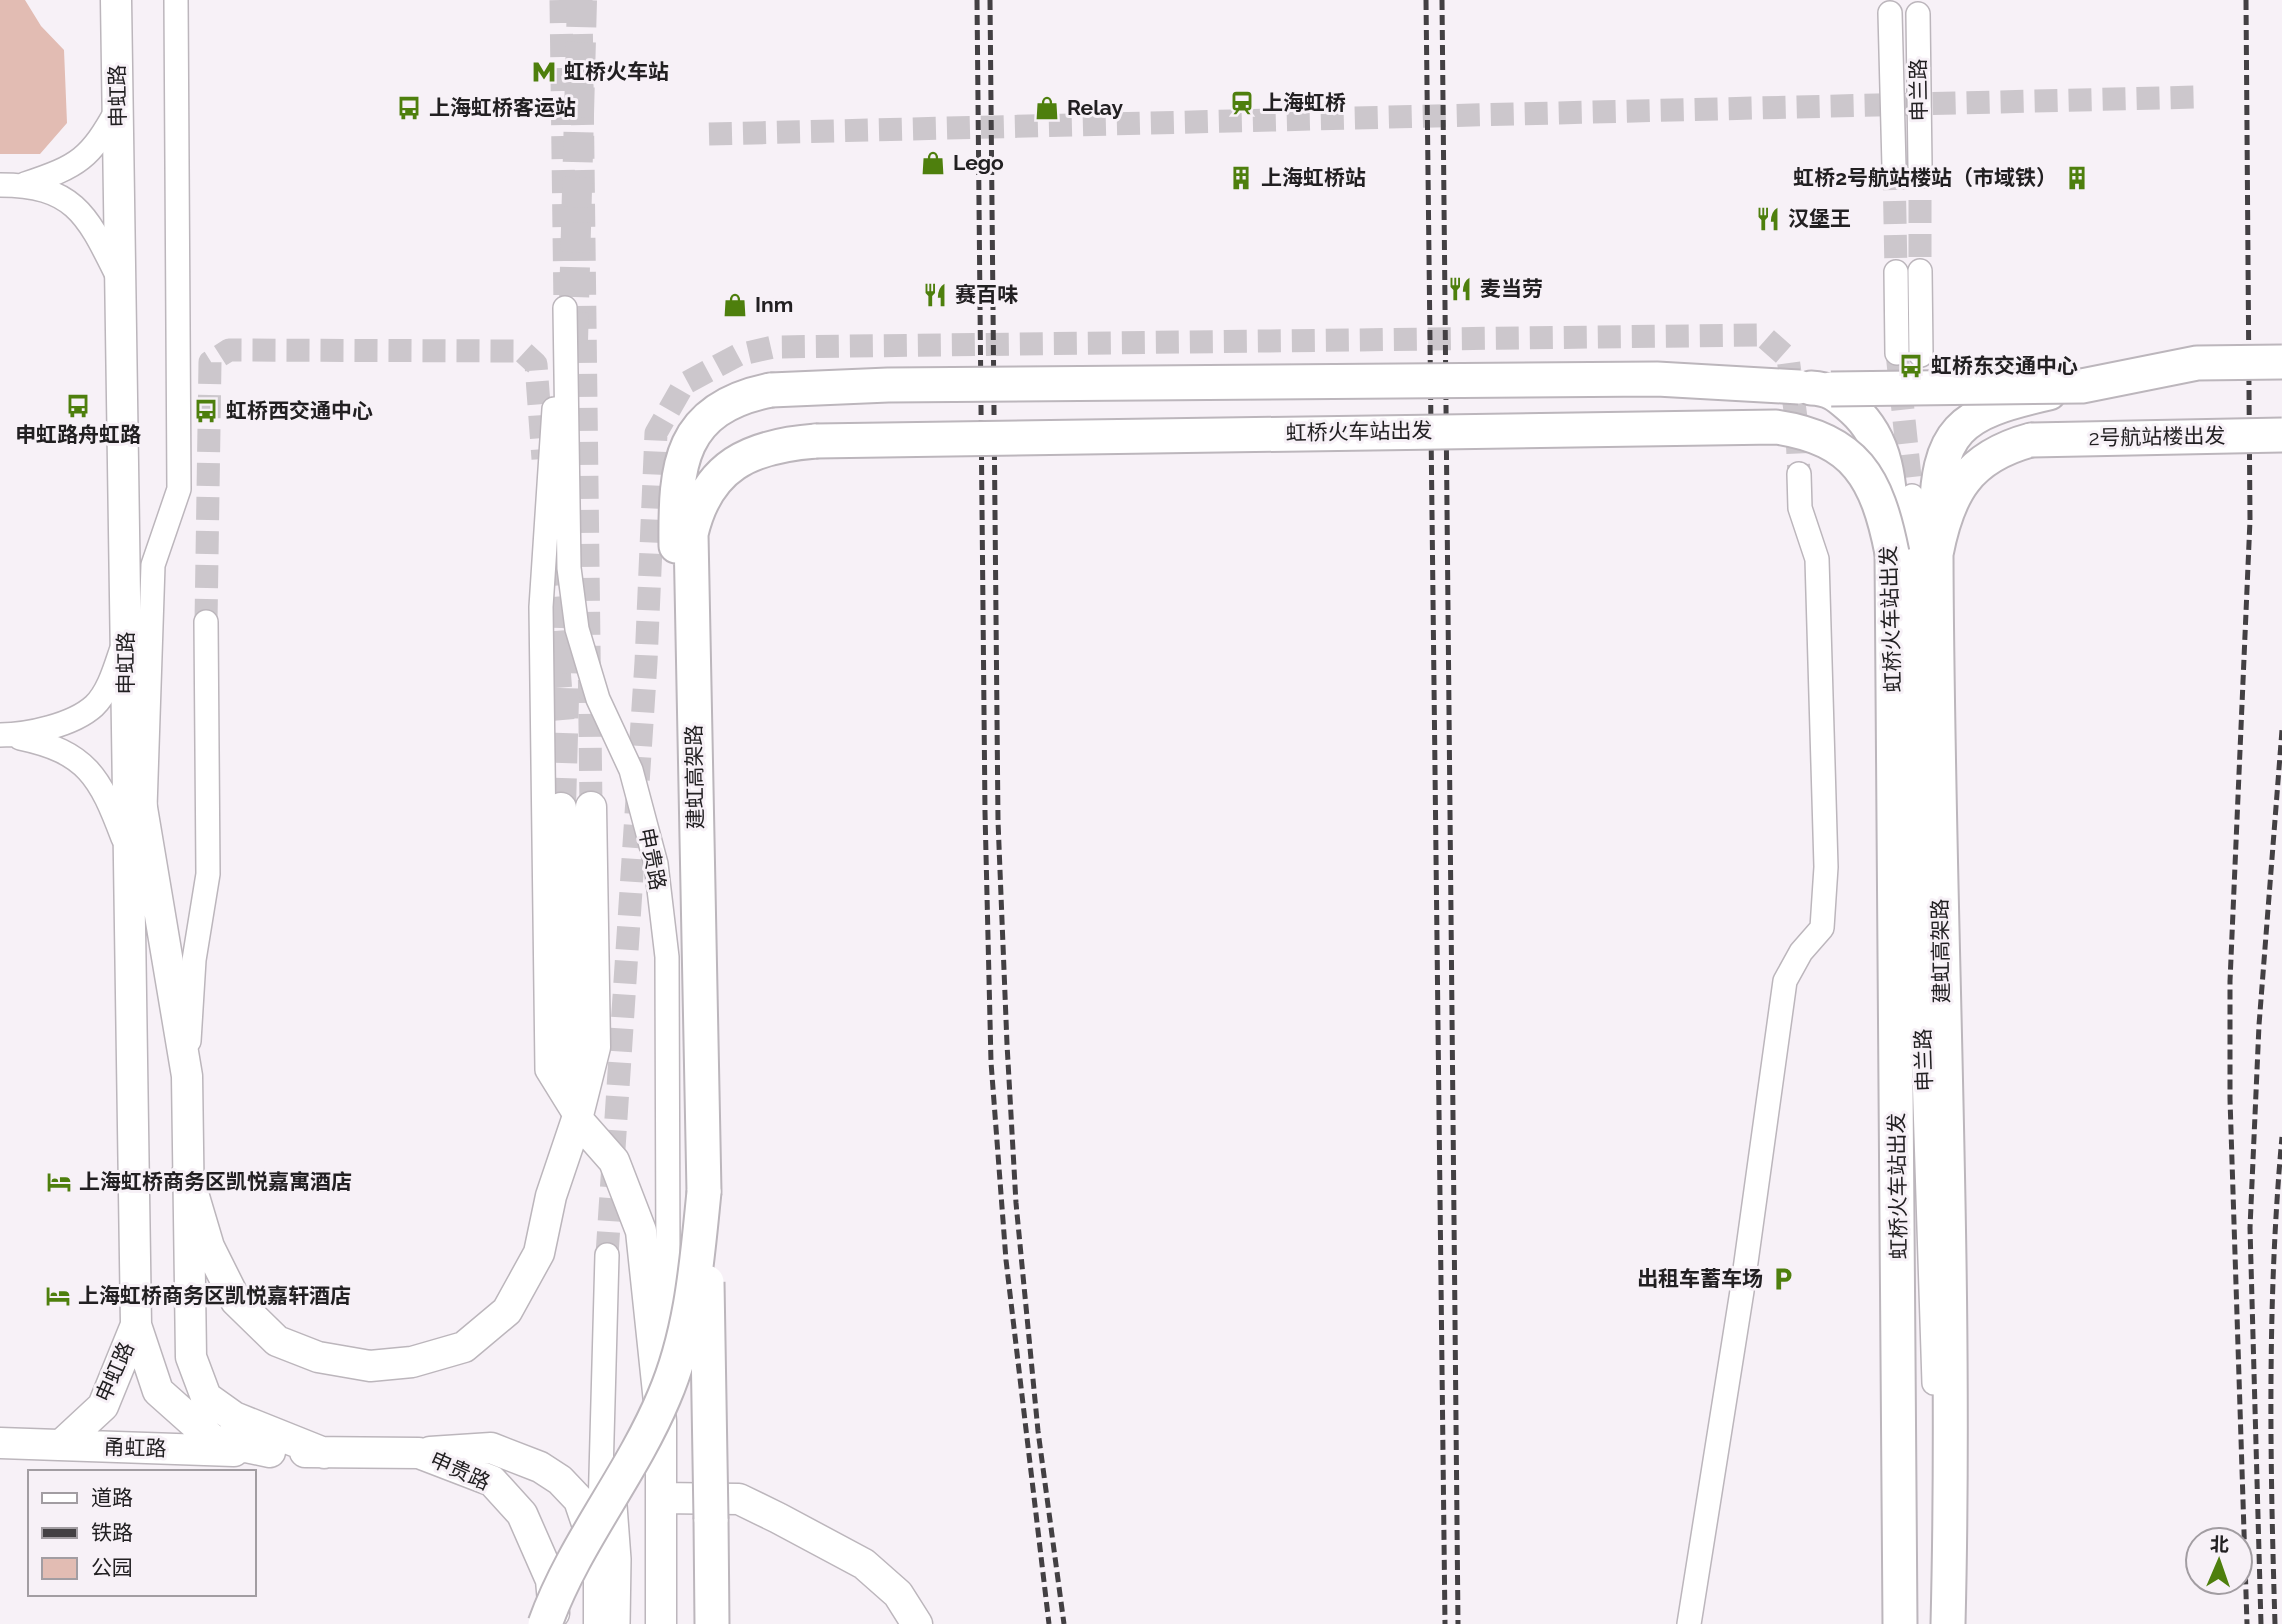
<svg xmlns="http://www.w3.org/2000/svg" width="2282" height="1624" viewBox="0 0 2282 1624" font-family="Raleway,'Noto Sans SC',sans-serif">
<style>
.green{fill:#e2bcb3}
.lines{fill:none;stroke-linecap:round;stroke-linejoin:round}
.minor-tunnel{stroke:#ccc7cc;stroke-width:23;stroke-dasharray:23 11;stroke-linecap:butt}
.major-tunnel{stroke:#ccc7cc;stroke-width:30;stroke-dasharray:30 15;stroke-linecap:butt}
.minor-casing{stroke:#bcb6bc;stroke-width:26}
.major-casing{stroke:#bcb6bc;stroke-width:33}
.highway-casing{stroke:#bcb6bc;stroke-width:37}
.minor{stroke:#fff;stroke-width:23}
.major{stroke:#fff;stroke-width:30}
.highway{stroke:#fff;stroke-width:33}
.rail{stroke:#434043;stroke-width:5;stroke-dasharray:10 5;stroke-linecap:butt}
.highway-bridge-casing{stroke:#bcb6bc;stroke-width:37;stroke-linecap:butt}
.highway-bridge{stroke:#fff;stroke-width:33}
.labels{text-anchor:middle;stroke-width:6;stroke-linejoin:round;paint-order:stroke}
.poi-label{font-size:21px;font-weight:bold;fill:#222022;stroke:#f7f1f7;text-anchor:start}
.street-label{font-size:21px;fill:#222022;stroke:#f7f1f7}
</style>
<rect width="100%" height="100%" fill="#f7f1f7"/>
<path class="green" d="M0,0H25L41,26L64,50L67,123L40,154H0Z"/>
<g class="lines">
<path class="minor-tunnel" d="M561,0L565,308
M581,0L591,807
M709,134L2198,97
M1920,166V271
M1894,167L1896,272
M1897,353L1912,496
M551,563L563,720
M206,622L210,362L229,350L522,351L536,364L543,459
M607,1255L646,662L656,433L684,384L738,355L773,347L1762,335L1788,358L1796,418L1799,474"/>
<path class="major-tunnel" d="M573,342L582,0
M561,808L567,588"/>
<g class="minor-casing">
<path id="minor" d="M1890,13L1894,167
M1918,14L1920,166
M25,184C79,166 90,159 118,108
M0,185C76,185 88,217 119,279
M1920,271L1921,355
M1896,272L1897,353
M565,308L569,568L577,629L598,699L631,770L656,864L667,957L668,1264L664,1351
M554,409L541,607L547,1070L573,1112
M1912,496L1921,979L1934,1383
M0,735C28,735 73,725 94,706C108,693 115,669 121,651
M20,738C87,752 100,777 123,838
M145,808L153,565L179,489L176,0
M189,1041L194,960L208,874L206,622
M614,1492L619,1559L618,1624
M600,1511L607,1255
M1689,1624L1742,1291L1785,981L1801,952L1822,928L1826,867L1817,559L1800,508L1799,474"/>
</g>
<g class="major-casing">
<path id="major" d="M116,0C123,442 126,884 136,1325L158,1391L213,1440L270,1452
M139,790L187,1076L191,1357L206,1397L234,1417L324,1453
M561,808L565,1040L575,1105
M577,1119L614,1161L641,1231L661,1421V1624
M187,1173L209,1247L236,1301L277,1341L318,1357L370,1366L412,1362L464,1347L507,1311L539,1253L551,1196L577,1119L595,1047L591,807
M0,1443L234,1451
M61,1445L103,1406L136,1325
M305,1452L419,1453L492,1481L522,1514L551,1580L554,1613
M430,1452L491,1448L540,1467L560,1480L579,1500L599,1559V1624
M661,1498L739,1499L778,1518L864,1564L898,1594L917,1624"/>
</g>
<g class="highway-casing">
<path id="highway" d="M1811,388C1832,389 1838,396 1853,409C1895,447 1889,501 1892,553L1900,1624
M1936,523C1937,429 1959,413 2049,393
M676,546C675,465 679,408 771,390
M704,1192L691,534C707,465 750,446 816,441
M711,1519L712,1624
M1948,1624C1957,1267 1937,911 1936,554C1948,492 1968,457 2031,440"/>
</g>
<use href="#minor" class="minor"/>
<use href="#major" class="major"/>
<use href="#highway" class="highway"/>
<path class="rail" d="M977,0L985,812L991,1062L1006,1260L1049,1624
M990,0L998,821L1007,1044L1016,1203L1038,1431L1064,1624
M1426,0L1445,1624
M1442,0L1458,1624
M2246,0L2250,520L2230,981V1099L2247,1624
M2261,1624L2250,1228L2259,1025L2282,730
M2275,1624C2270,1462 2267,1299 2282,1137"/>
<g class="highway-bridge-casing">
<path id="highway-bridge" d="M1831,389L2082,386L2197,363L2282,362
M771,390L888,385L1657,379L1799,387
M2031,440L2282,435
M816,441L1776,427C1856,439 1877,478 1892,553
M707,1282L711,1519
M545,1624C574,1543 631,1476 664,1397C692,1332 697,1261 704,1192"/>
</g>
<use href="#highway-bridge" class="highway-bridge"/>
</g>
<defs>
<g id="metro-bare" transform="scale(1.89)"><path d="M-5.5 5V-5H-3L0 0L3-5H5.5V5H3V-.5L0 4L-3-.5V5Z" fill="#4e7f0d" stroke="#f7f1f7" stroke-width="2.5" paint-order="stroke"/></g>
<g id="station-bare" transform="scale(1.89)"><path d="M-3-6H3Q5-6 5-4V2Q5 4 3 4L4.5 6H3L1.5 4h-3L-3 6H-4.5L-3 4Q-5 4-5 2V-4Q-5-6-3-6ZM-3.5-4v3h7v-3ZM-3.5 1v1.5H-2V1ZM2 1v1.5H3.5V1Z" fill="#4e7f0d" stroke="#f7f1f7" stroke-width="2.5" paint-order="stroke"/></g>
<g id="bus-bare" transform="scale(1.89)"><path d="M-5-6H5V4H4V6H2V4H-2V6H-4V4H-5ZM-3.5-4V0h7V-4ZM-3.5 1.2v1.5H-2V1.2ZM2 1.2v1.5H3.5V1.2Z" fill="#4e7f0d" stroke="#f7f1f7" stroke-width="2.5" paint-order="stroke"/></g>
<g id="shop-bare" transform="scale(1.89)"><path d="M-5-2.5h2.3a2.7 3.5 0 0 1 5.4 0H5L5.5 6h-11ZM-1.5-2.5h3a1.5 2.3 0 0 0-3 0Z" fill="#4e7f0d" stroke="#f7f1f7" stroke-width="2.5" paint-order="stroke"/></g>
<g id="building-bare" transform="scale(1.89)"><path d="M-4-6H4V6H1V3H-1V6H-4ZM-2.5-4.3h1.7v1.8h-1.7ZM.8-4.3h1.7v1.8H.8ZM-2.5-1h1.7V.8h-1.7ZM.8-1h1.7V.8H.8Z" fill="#4e7f0d" stroke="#f7f1f7" stroke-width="2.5" paint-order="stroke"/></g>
<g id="restaurant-bare" transform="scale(1.89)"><path d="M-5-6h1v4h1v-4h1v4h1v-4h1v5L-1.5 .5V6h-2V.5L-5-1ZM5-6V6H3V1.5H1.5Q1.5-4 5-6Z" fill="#4e7f0d" stroke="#f7f1f7" stroke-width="2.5" paint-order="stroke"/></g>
<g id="hotel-bare" transform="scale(1.89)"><path d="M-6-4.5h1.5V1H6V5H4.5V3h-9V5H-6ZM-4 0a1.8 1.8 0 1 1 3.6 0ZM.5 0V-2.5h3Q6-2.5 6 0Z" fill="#4e7f0d" stroke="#f7f1f7" stroke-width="2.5" paint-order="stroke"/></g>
<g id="parking-bare" transform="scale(1.89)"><path d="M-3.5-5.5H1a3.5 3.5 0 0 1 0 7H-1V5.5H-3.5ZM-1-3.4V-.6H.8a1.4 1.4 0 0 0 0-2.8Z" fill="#4e7f0d" stroke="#f7f1f7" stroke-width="2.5" paint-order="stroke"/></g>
</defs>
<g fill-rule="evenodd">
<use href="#metro-bare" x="544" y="72"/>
<use href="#station-bare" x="1242" y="103"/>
<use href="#bus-bare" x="409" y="108"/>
<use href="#shop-bare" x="1047" y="108"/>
<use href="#shop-bare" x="933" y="163"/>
<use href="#building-bare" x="1241" y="178"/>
<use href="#building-bare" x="2077" y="178"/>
<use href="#restaurant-bare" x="1768" y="219"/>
<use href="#restaurant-bare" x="1460" y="289"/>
<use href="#restaurant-bare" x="935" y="295"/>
<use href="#shop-bare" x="735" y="305"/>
<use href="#bus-bare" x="1911" y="366"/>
<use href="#bus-bare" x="78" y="406"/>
<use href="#bus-bare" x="206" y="411"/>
<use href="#hotel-bare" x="59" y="1182"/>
<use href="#parking-bare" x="1783" y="1279"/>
<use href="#hotel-bare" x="58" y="1296"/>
</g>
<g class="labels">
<g class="poi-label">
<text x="564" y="79">虹桥火车站</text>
<text x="1262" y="110">上海虹桥</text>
<text x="429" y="115">上海虹桥客运站</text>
<text x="1067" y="115">Relay</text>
<text x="953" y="170">Lego</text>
<text x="1261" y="185">上海虹桥站</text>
<text x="2057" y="185" text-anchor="end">虹桥2号航站楼站（市域铁）</text>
<text x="1788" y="226">汉堡王</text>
<text x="1480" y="296">麦当劳</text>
<text x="955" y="302">赛百味</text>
<text x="755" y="312">Inm</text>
<text x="1931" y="373">虹桥东交通中心</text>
<text x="226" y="418">虹桥西交通中心</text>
<text x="78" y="442" text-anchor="middle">申虹路舟虹路</text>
<text x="79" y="1189">上海虹桥商务区凯悦嘉寓酒店</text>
<text x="1763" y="1286" text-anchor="end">出租车蓄车场</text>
<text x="78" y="1303">上海虹桥商务区凯悦嘉轩酒店</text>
</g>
<g class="street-label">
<text transform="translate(1919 90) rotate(-91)" y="7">申兰路</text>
<text transform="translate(118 96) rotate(-91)" y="7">申虹路</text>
<text transform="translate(1359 432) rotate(-1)" y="7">虹桥火车站出发</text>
<text transform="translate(2157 437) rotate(-1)" y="7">2号航站楼出发</text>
<text transform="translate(1891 619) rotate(-92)" y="7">虹桥火车站出发</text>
<text transform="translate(126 663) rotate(-90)" y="7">申虹路</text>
<text transform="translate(695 777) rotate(-91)" y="7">建虹高架路</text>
<text transform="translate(652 859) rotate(79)" y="7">申贵路</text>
<text transform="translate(1941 951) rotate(-91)" y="7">建虹高架路</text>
<text transform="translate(1924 1060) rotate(-92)" y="7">申兰路</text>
<text transform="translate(1898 1186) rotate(-91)" y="7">虹桥火车站出发</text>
<text transform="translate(115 1372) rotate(-66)" y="7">申虹路</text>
<text transform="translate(135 1448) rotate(2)" y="7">甬虹路</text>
<text transform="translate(460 1471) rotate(24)" y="7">申贵路</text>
</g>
</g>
<rect x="28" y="1470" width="228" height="126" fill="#f7f1f7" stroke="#a29da2" stroke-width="2"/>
<rect x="42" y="1493" width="35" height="10" fill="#ffffff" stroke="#a29da2" stroke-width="2"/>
<text x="91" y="1505" font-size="21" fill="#222022">道路</text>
<rect x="42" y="1528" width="35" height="10" fill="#434043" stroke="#a29da2" stroke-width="2"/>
<text x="91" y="1540" font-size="21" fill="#222022">铁路</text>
<rect x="42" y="1558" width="35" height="21" fill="#e2bcb3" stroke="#a29da2" stroke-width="2"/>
<text x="91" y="1575" font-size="21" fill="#222022">公园</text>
<g transform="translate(2219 1561) rotate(2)"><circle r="33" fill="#f7f1f7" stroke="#a29da2" stroke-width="2"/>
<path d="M0-5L12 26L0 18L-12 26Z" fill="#4e7f0d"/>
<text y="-10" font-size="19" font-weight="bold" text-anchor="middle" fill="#222022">北</text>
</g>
</svg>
